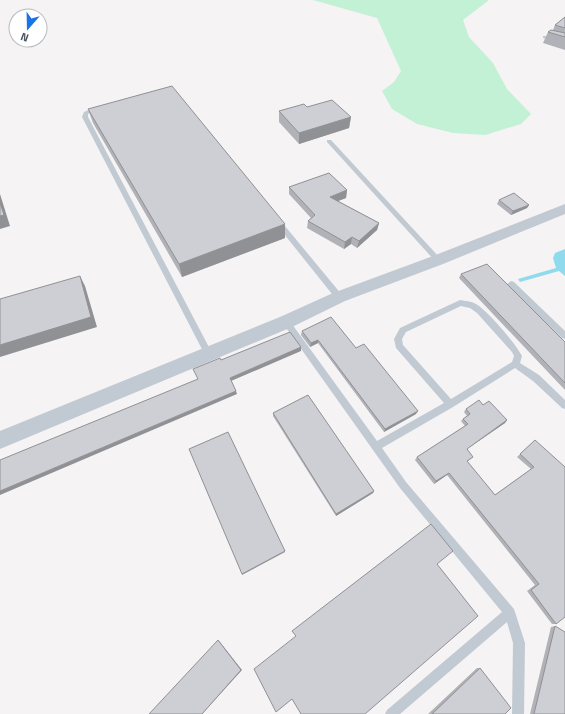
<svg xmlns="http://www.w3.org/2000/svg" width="565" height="714" viewBox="0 0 565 714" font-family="'Titillium Web',sans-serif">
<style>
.green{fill:#c3f1d5}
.water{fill:#90daee}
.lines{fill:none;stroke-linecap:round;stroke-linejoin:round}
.service{fill:#c1cad2;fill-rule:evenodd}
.minor{fill:#c1cad2;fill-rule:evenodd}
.wall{fill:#b0b2b7}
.shaded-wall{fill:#909195}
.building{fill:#cdcfd5;stroke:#909195}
</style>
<rect width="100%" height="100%" fill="#f5f3f3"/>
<path class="green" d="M313,0H489L463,20L469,37L493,63L507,89L531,114L521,124L485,135L453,133L417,124L392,109L382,91L394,82L401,71L377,18Z"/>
<path class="water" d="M565,249V276L559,271L520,282L518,279L556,268L553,258L555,253Z"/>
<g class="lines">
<path class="service" d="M545,36L565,42V44L543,38V36Z
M98,106L101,108L100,109L88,114V117L211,351L212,353L211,355H205L82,117L84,112Z
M327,140H331L440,258L441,260L440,262H436L327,142Z
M276,220H280L342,295L343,297L342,299H336L276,224Z
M511,281L514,282L565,331V339L562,338L508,286L507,284Z
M460,300C465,301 471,301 476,304C487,310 516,344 522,356L520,363L539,375L565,400V409L562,408L533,381L515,368L453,407L382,448L406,482L514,609L525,643L524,714H512L513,643L507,622L400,714H385L387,710L502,612L400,488L282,322L283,320H289L377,441L444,403L396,348L394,339L400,328ZM461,306L470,308L477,313L512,352L514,356L512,362L451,399L403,345L402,339L406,332Z"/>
<path class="minor" d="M565,204V214L443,264L345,301L292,327L0,449V431L280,317L333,293L433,256Z"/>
</g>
<path class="wall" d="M565,17V50L543,43L548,32L553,30L555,25Z
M88,109L285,224V238L182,277L93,123Z
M279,111L351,117L349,128L299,144L279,122Z
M289,187L347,190L346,198L338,201L379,223L377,230L357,248L351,244L344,249L307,228L308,221L311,218L289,194Z
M499,200L529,205L527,208L511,215L497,204Z
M461,274L565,342V390L459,278Z
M302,331L356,348L416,414L384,432L318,343L310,347L301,335Z
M483,405L507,420L505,423L467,449L473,457L467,462L495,495L531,469L517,457L535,440L556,624H552L527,591L535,585L447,475L434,484L415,460L417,457L465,426L461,421L463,419L467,416L464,412L466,409Z
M273,413L374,491L373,493L336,516L273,416Z
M555,626L565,714H530L551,627Z
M477,668H480L505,714H428Z"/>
<path class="shaded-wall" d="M351,117L349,128L299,144V133Z
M347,190L346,198L330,204V197Z
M0,194L10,226L0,229Z
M529,205L527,208L511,215L513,211Z
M379,223L377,230L357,248L359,241Z
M285,224V238L182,277L179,264Z
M352,237L351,244L344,249L345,242Z
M80,276L85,286L97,327L0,357V345Z
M318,340V343L310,347L311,343Z
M301,347V351L231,381L230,378Z
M236,391L237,394L0,495V491Z
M418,411L416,414L384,432L385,429Z
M507,420L505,423L464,451L467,449Z
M449,473L447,475L434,484L436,481Z
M374,491L373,493L336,516V514Z
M285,551V552L242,575V574Z
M218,640L219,641L242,670L202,714Z"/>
<path class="building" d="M565,17V28L555,25Z
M551,30L565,33V37L548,32Z
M172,86L285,224L179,264L88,109Z
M332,100L351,117L299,133L279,111L304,104L307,107Z
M329,173L347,190L330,197L379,223L359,241L352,237L345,242L308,221L315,215L289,187Z
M514,193L529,205L513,211L499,200Z
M0,203L4,215L0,216Z
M487,264L565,342V383L461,274Z
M80,276L91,317L0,345V299Z
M331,317L356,348L364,344L418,411L385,429L318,340L311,343L302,331Z
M290,332L301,347L230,378L236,391L0,491V460L198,379L193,369L220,358L221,360Z
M308,395L374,491L336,514L273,413Z
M479,400L483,405L489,401L507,420L467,449L473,457L467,461L495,495L534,467L520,454L535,440L565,467V617L556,624L531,590L539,584L449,473L436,481L417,457L468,424L463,419L470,414L466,409Z
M228,432L285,551L242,574L189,449Z
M431,524L453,551L437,564L478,616L365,714H301L292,699L276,712L254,669L296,636L292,631Z
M555,626L565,632V714H534Z
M218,640L241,670L202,714H149Z
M480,668L511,708L505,714H432Z"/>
<g transform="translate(28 28) rotate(200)"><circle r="19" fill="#ffffff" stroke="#b7bbc0"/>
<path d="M0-3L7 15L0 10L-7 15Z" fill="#1a73e8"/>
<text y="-6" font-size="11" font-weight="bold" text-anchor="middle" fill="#4a5661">N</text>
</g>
</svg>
